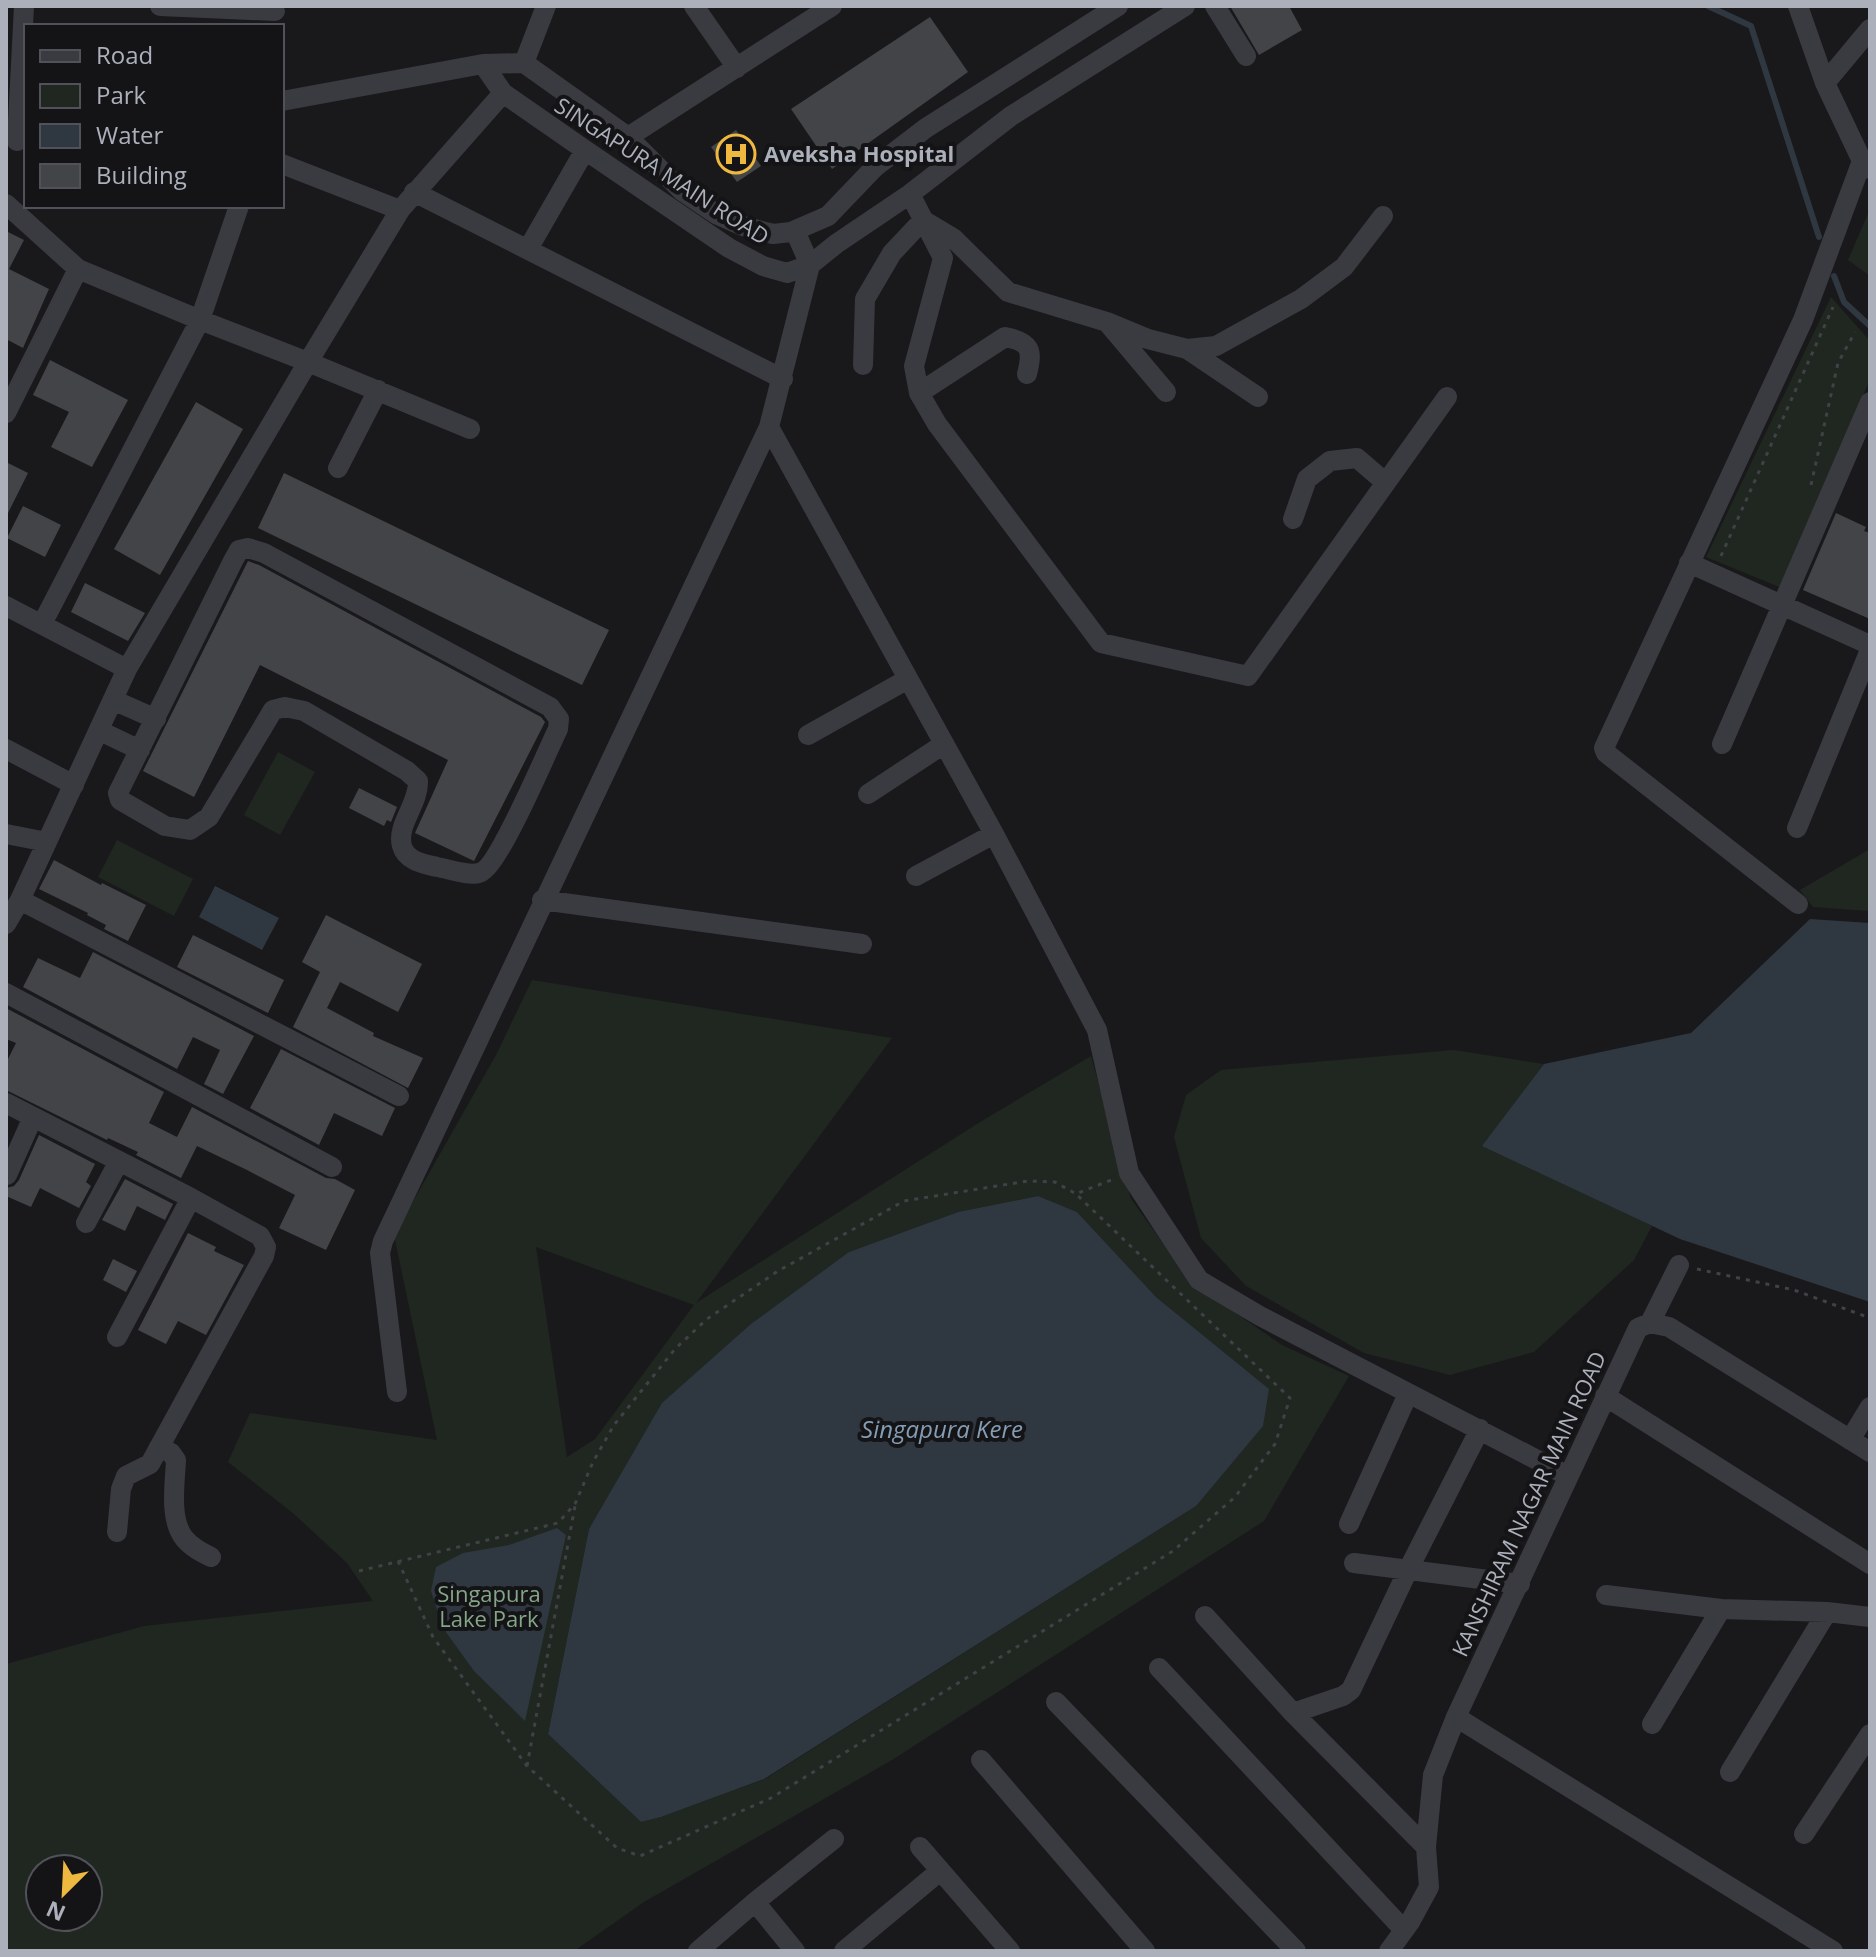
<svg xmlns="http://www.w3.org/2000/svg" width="1876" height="1957" viewBox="0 0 1876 1957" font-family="'Open Sans',sans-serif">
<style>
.green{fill:#1f2720;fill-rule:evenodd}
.water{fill:#2f3840}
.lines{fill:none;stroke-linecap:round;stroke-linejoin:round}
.stream{stroke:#2f3840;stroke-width:6}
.building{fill:#434448}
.path{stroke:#404247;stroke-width:3;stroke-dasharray:4 6;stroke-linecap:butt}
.minor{stroke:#3a3b40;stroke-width:20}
.labels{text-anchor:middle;stroke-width:8;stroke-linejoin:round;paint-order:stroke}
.poi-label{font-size:22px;font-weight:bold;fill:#acb0bb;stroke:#141417;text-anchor:start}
.street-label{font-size:22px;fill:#acb0bb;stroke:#141417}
.park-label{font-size:22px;fill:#84a587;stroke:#141417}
.water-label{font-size:24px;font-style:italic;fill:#849db5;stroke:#141417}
</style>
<rect width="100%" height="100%" fill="#19191c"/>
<path class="green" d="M1870,209V276L1848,260Z
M1831,297L1870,341V379L1782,588L1706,557Z
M278,752L315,772L280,835L244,815Z
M117,840L193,879L174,916L98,877Z
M1870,849V911L1813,907L1800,890Z
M532,980L892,1038L696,1303L980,1122L1091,1056L1131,1199L1192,1283L1282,1345L1349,1376L1264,1521L892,1760L644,1902L574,1951H6V1664L144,1626L373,1601L347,1563L294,1514L228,1462L250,1413L437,1440L394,1235L496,1055ZM1038,1196L1077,1212L1157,1298L1196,1506L765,1779L661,1817L641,1822L548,1734L589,1529L609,1498L849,1252L958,1212ZM536,1247L694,1305L595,1439L567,1457ZM40,1869H88V1917H40Z
M1454,1050L1544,1064L1483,1146L1652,1226L1634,1260L1534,1352L1450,1375L1364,1353L1246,1286L1201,1238L1174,1137L1186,1095L1221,1070Z"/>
<path class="water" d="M215,886L279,918L262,950L199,917Z
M1810,919L1870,923V1302L1680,1239L1482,1146L1544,1064L1691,1033Z
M1038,1196L1077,1212L1157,1298L1269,1389L1263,1426L1196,1506L764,1779L661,1817L641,1822L548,1734L589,1529L662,1403L751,1324L849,1252L958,1212Z
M557,1528L566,1535L525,1721L474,1671L443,1628L431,1591L436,1567L463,1553L509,1545Z"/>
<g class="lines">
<path class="stream" d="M1708,6L1751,26L1819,237
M1834,276L1844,302L1870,326"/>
</g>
<path class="building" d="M1230,6H1289L1302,30L1259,55Z
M930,17L968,72L832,169L791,109Z
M736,130L761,166L737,182L711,147Z
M6,231L24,240L9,269L49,289L23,348L6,339Z
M50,360L128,400L92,467L51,447L69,412L33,395Z
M196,402L243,429L160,575L114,549Z
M6,462L28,473L6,517Z
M284,473L609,630L582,685L258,528Z
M23,506L61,525L45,557L7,538Z
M1836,513L1866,527L1864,531L1870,533V619L1803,590Z
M248,561L259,565L541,717L545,722L474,861L415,833L448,760L260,665L194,797L143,771Z
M85,583L145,613L128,641L71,612Z
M359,788L397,807L391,822L387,820L384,826L349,808Z
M54,860L101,885L102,883L146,905L128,941L104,929L106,925L87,915L88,913L39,889Z
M326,915L422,964L398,1012L340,982L327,1008L374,1033L373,1036L423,1058L408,1088L293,1027L320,972L302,962Z
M193,935L284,980L268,1013L177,967Z
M93,952L254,1036L223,1094L204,1084L220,1050L193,1037L177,1069L23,987L38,958L80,978Z
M6,1008L164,1092L149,1123L177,1137L192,1107L326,1178L335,1179L355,1190L326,1250L279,1228L295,1195L247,1170L197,1146L181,1178L136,1155L138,1152L108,1138L107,1140L6,1090V1063L16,1043L6,1039Z
M281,1049L395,1108L382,1136L334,1113L319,1145L250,1108Z
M39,1135L95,1164L86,1182L91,1186L79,1208L40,1188L31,1207L6,1196V1188L14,1186L19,1180Z
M125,1179L173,1204L165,1220L137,1206L125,1231L102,1220Z
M188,1233L216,1247L214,1251L244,1265L206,1335L178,1321L166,1344L138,1330Z
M113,1259L137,1271L126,1292L103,1280Z"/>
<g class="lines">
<path class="path" d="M1811,485L1838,363L1855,332
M1721,556L1833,307
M1697,1269L1794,1290L1870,1318
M398,1561L433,1637L527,1766L617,1848L640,1856L771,1798L1173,1551L1235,1497L1275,1444L1290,1398L1076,1194
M359,1571L558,1523L575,1504L593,1462L614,1425L675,1349L707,1319L778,1271L904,1201L1028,1181L1055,1182L1076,1194L1111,1180
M527,1766L575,1506"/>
<path class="minor" d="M160,6L275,11
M694,6L737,68
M1215,6L1246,56
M1798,6L1825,83L1862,161L1870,169
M524,63L546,6
M483,64L503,93L585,150L729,248L763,266L787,273L810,265L836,244L910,194L1011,116L1185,6
M1825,83L1870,29
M282,101L483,64L524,63L628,137L682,191L716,214L743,226L773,234L791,232L828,216L875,167L926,128L1118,6
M628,137L832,6
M17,141L24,6
M282,164L400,210L503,93
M414,192L783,379
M910,194L943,258L914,366L919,393L937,424L1101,643L1248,676L1447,397
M6,204L78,269L200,320L308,362L127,669L20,900L6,924
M400,210L308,362L470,429
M528,249L585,150
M1187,349L1216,346L1301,299L1344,267L1383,216
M863,365L865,299L892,253L923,220L953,238L1008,292L1107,322
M1166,392L1107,322L1148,339L1187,349L1258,397
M919,393L1005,337C1031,342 1033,350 1027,374
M6,413L78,269
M769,427L994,834L1097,1030L1129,1173L1199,1280L1260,1316L1568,1476
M338,468L378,390
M1293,519L1307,479L1330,461L1357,458L1386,483
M248,548L264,553L550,707L559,719L558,729C547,751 498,869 479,873C468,876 449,869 437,867C424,864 406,861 402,846C396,825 419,804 418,781L407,771L304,711L285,707L273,710L209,817L190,830L165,826L120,800L118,793L233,561L239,550Z
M1689,563L1870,645
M6,606L127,669
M42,624L200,320L239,206
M113,700L156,719
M100,731L140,750
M808,735L908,679
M1722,744L1870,402
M6,749L74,785
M868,794L944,744
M1797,828L1870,650
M6,834L47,842
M916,876L994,834
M20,900L399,1096
M542,900L862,944
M1798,904L1606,753L1604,748L1803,320L1862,161
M6,993L332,1167
M6,1103L191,1198L260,1236L266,1247L264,1256L150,1464L126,1476L121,1489L117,1532
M7,1175L33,1117
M86,1223L119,1161
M1650,1323L1679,1265
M117,1337L191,1198
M397,1392L380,1253L383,1241L769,427L810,265L795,231
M1605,1396L1870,1564
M1850,1440L1870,1407
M159,1447L171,1453L176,1460C175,1483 169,1519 184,1538C191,1547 201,1552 211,1557
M1349,1524L1408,1394
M1354,1563L1520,1584
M1606,1595L1721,1609L1827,1612L1870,1617
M1205,1616L1293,1713L1426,1847
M1159,1668L1404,1930
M1056,1702L1296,1951
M1293,1713L1343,1696L1351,1690L1408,1570L1480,1429
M1456,1717L1833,1951
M1652,1724L1721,1609
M981,1760L1145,1951
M1730,1772L1827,1612
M1804,1834L1870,1734
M920,1847L1010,1951
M698,1951L755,1902
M795,1951L755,1902L834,1839
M844,1951L940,1871
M1389,1951L1410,1922L1429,1887L1426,1847L1433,1775L1456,1717L1638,1328L1650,1323L1669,1327L1870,1452"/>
</g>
<defs>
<g id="hospital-ring" transform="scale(2)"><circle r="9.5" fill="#141417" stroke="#efb83e" stroke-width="1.5"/><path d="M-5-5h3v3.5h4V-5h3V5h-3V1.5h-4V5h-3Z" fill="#efb83e"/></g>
</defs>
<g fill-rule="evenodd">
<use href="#hospital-ring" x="736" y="154"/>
</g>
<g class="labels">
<g class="poi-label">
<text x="764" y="162">Aveksha Hospital</text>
</g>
<g class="street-label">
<text transform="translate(662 171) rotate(33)" y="8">SINGAPURA MAIN ROAD</text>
<text transform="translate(1529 1504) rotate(-65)" y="8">KANSHIRAM NAGAR MAIN ROAD</text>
</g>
<g class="park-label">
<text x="489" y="1602">Singapura<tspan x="489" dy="25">Lake Park</tspan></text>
</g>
<g class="water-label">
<text x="942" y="1438">Singapura Kere</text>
</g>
</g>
<rect width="1876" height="1957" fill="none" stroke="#acb0bb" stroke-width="16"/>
<rect x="24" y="24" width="260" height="184" fill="#141417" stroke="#515259" stroke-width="2"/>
<rect x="40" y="50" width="40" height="12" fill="#3a3b40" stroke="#515259" stroke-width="2"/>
<text x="96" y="64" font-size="24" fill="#acb0bb">Road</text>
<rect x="40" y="84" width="40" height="24" fill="#1f2720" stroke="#515259" stroke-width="2"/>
<text x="96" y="104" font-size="24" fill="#acb0bb">Park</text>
<rect x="40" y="124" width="40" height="24" fill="#2f3840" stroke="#515259" stroke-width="2"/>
<text x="96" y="144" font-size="24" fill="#acb0bb">Water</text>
<rect x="40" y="164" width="40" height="24" fill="#434448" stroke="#515259" stroke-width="2"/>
<text x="96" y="184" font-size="24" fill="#acb0bb">Building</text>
<g transform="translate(64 1893) rotate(204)"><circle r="38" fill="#141417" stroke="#515259" stroke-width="2"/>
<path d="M0-6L14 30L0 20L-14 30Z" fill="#efb83e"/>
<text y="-12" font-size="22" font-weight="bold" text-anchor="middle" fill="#acb0bb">N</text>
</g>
</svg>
